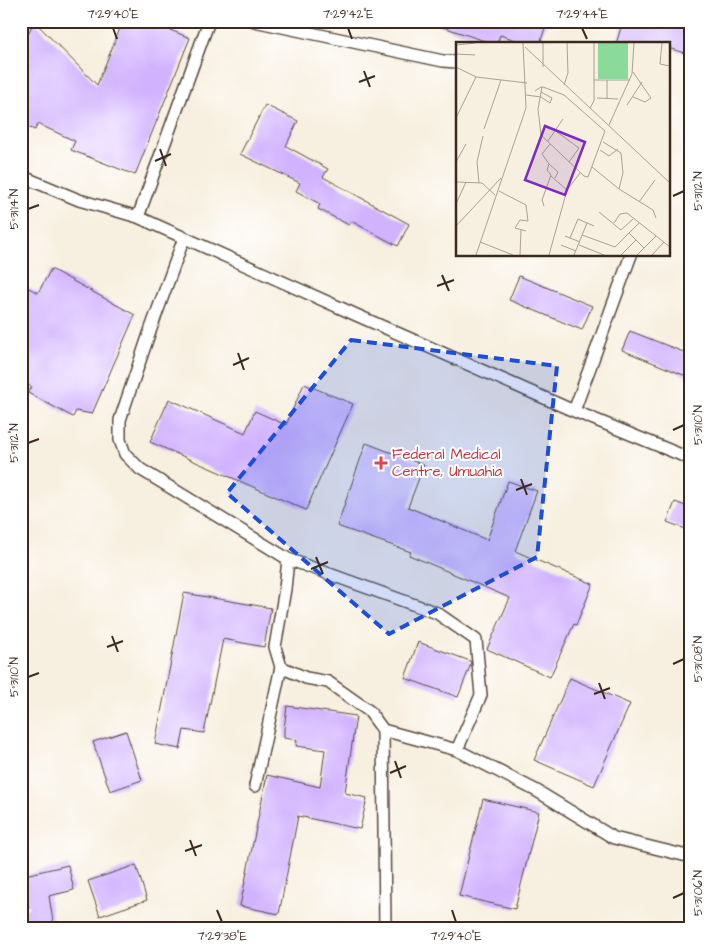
<svg xmlns="http://www.w3.org/2000/svg" width="712" height="949" viewBox="0 0 712 949" font-family="'Architects Daughter',sans-serif">
<style>
.building{fill:#d1b2fe}
.lines{fill:none;stroke-linecap:round;stroke-linejoin:round}
.service-casing{stroke:#57483b;stroke-width:14}
.service{stroke:#fff;stroke-width:11}
.marked{fill:#1d4ed8;fill-opacity:0.2;stroke:#1d4ed8;stroke-width:4;stroke-dasharray:10 6;stroke-linejoin:round}
.ticks{fill:none;stroke:#3b2a1e;stroke-width:2}
.health-dot{fill:#e0444e;stroke:#fff;stroke-width:2}
.labels{text-anchor:middle;stroke-width:4;stroke-linejoin:round;paint-order:stroke}
.health-label{font-size:15px;fill:#be3a42;stroke:#fff;text-anchor:start}
.inset-road{fill:none;stroke:#aca092;stroke-width:1}
.view{fill:#7b2cbf;fill-opacity:0.15;stroke:#7b2cbf;stroke-width:2.5}
.inset-edge{fill:none;stroke:#3b2a1e;stroke-width:2.5}
.neatline{fill:none;stroke:#3b2a1e;stroke-width:2}
.ticks-label{font-size:12px;text-anchor:middle;fill:#3b2a1e}
</style>
<rect width="100%" height="100%" fill="#fff"/>
<filter id="ink" filterUnits="userSpaceOnUse"><feTurbulence type="fractalNoise" baseFrequency=".02" numOctaves="2"/><feDisplacementMap in="SourceGraphic" scale="10" xChannelSelector="R" yChannelSelector="G"/><feConvolveMatrix kernelMatrix="1 2 1 2 8 2 1 2 1" color-interpolation-filters="sRGB"/></filter>
<filter id="wash" filterUnits="userSpaceOnUse"><feTurbulence type="fractalNoise" baseFrequency=".0096" numOctaves="4" result="noise"/><feDisplacementMap in="SourceGraphic" scale="20" xChannelSelector="R" yChannelSelector="G"/><feGaussianBlur stdDeviation="1.12" result="paint"/><feColorMatrix in="noise" values="0 0 0 0 0 0 0 0 0 0 0 0 0 0 0 0 0 1.4 0 .05"/><feComposite in="paint" operator="in"/></filter>
<g filter="url(#wash)">
<rect width="100%" height="100%" fill="#f7efdf"/>
<g id="blocks">
<path class="building" d="M34,21L97,85L123,21H148L190,38L135,175L71,150L75,141L38,124L35,130L21,124V49Z
M437,21H547L540,44H528L500,35L497,44H494L437,25Z
M623,21H691V55L668,48V44H616Z
M265,105L298,121L286,146L328,169L323,177L409,224L398,246L351,221L349,225L318,209L320,204L296,191L300,183L240,154Z
M51,269L135,315L92,414L76,411L73,417L28,393L32,387L21,381V303L29,288L38,293Z
M519,276L592,306L582,330L509,300Z
M630,331L691,355V378L622,350Z
M304,384L353,404L306,510L150,442L169,399L245,433L255,411L286,425Z
M366,443L424,465L408,507L487,540L508,481L537,491L515,551L593,584L576,625L574,624L550,677L487,649L510,598L409,555L411,552L337,526Z
M675,502L691,508V531L667,522Z
M184,593L271,608L264,647L223,639L204,733L184,730L180,749L155,744Z
M418,642L470,661L471,664L458,697L405,678Z
M570,678L630,704L594,786L534,760Z
M287,706L356,716L345,793L367,798L360,829L298,816L279,914L240,906L267,775L320,787L325,750L296,746L297,740L284,738V729Z
M126,731L142,780L110,791L93,742Z
M483,799L539,812L515,909L459,896Z
M68,865L74,890L49,896L54,928H21V910L29,908L21,876Z
M136,865L147,900L100,916L88,881Z"/>
</g>
</g>
<g filter="url(#ink)">
<use href="#blocks" fill-opacity="0" stroke="#57483b" stroke-width="1"/>
<g class="lines">
<g class="service-casing">
<path id="service" d="M254,21L443,61L457,62
M21,176L79,200L138,217L354,314L574,411L691,459
M138,217L209,21
M184,238L149,334L120,420V440L125,454L140,469L288,559L285,589L275,647L281,667L306,678L328,682L369,711L383,730L385,928
M574,411L631,255
M288,559L437,613L476,640L481,695L457,750
M383,730L457,750L537,791L614,838L691,857
M255,786L281,667"/>
</g>
<use href="#service" class="service"/>
</g>
</g>
<path class="marked" d="M351,340L557,366L537,557L389,634L227,493Z"/>
<path class="ticks" d="M113,28L117,39M348,28L352,39M582,28L587,39M364,71L370,87M359,82L375,76M160,149L166,166M155,161L171,154M673,196L684,191M28,209L39,205M442,275L449,291M437,286L454,280M238,353L244,370M233,365L249,358M673,430L684,425M28,443L39,439M521,479L527,495M516,490L532,484M316,557L323,574M311,569L328,562M112,636L118,652M107,647L123,641M673,664L684,659M28,677L39,673M599,683L605,699M594,694L610,688M395,761L401,778M390,773L406,766M190,840L196,856M185,851L202,845M673,898L684,893M217,910L222,922M452,910L456,922"/>
<path class="health-dot" d="M378.5 455.5h5v5h5v5h-5v5h-5v-5h-5v-5h5z"/>
<g class="labels">
<g class="health-label">
<text x="392" y="459">Federal Medical<tspan x="392" dy="17">Centre, Umuahia</tspan></text>
</g>
</g>
<g transform="translate(456 42)">
<rect width="214" height="214" fill="#f7efdf"/>
<path d="M142,1H172V37H142Z" fill="#89da9b"/>
<path class="inset-road" d="M87,1V25M206,1L204,22L214,24M0,3L19,1M69,5L214,141M0,12L19,13M0,25L20,35L71,41M138,38H174M151,38V56M108,43L112,31L111,1M79,49L85,45H87L108,53L149,89L132,135L128,134L85,93L82,67L86,45M70,53L85,55L94,61L96,56L85,50M177,55L189,60L195,56L177,30M141,56L162,57M171,63L186,40M134,66L138,59V1M0,76L20,35M153,83L176,32L178,1M28,87L45,38M101,90L123,106L113,120M92,99L107,77M147,100L165,111L167,131L163,147M144,108L153,114L162,107M0,120L10,102M93,122L102,130L99,136M136,125L163,147L197,168L200,176M95,134L111,148M0,140L26,141L39,153M23,141L21,120L27,94M43,149L70,163L72,179L64,178L59,186L70,189M183,160L199,138M0,162L10,140M88,164L86,158L95,133L91,128L93,122L86,112L94,102M143,170L165,188L177,177M158,181L164,172L171,171L214,205M0,184L45,136M173,191L188,206M126,193L159,205L183,181M109,194L124,200M114,196L122,177L138,184M24,200L57,213M105,203L120,209M123,203L148,213M20,213L70,66L67,1M64,213L65,188M93,213L111,148L124,131M118,213L131,181M165,213L180,198M181,213L200,194M196,213L208,200"/>
<path class="view" d="M89,84L129,100L109,153L69,138Z"/>
<rect width="214" height="214" class="inset-edge"/>
</g>
<rect width="712" height="949" fill="none" stroke="#fff" stroke-width="55"/>
<rect x="28" y="28" width="656" height="894" class="neatline"/>
<g class="ticks-label">
<text x="113" y="18">7°29'40"E</text>
<text x="348" y="18">7°29'42"E</text>
<text x="582" y="18">7°29'44"E</text>
<text transform="translate(698 191) rotate(-90)" y="4">5°31'12"N</text>
<text transform="translate(14 209) rotate(-90)" y="4">5°31'14"N</text>
<text transform="translate(698 425) rotate(-90)" y="4">5°31'10"N</text>
<text transform="translate(14 443) rotate(-90)" y="4">5°31'12"N</text>
<text transform="translate(698 659) rotate(-90)" y="4">5°31'08"N</text>
<text transform="translate(14 677) rotate(-90)" y="4">5°31'10"N</text>
<text transform="translate(698 893) rotate(-90)" y="4">5°31'06"N</text>
<text x="222" y="940">7°29'38"E</text>
<text x="456" y="940">7°29'40"E</text>
</g>
</svg>
